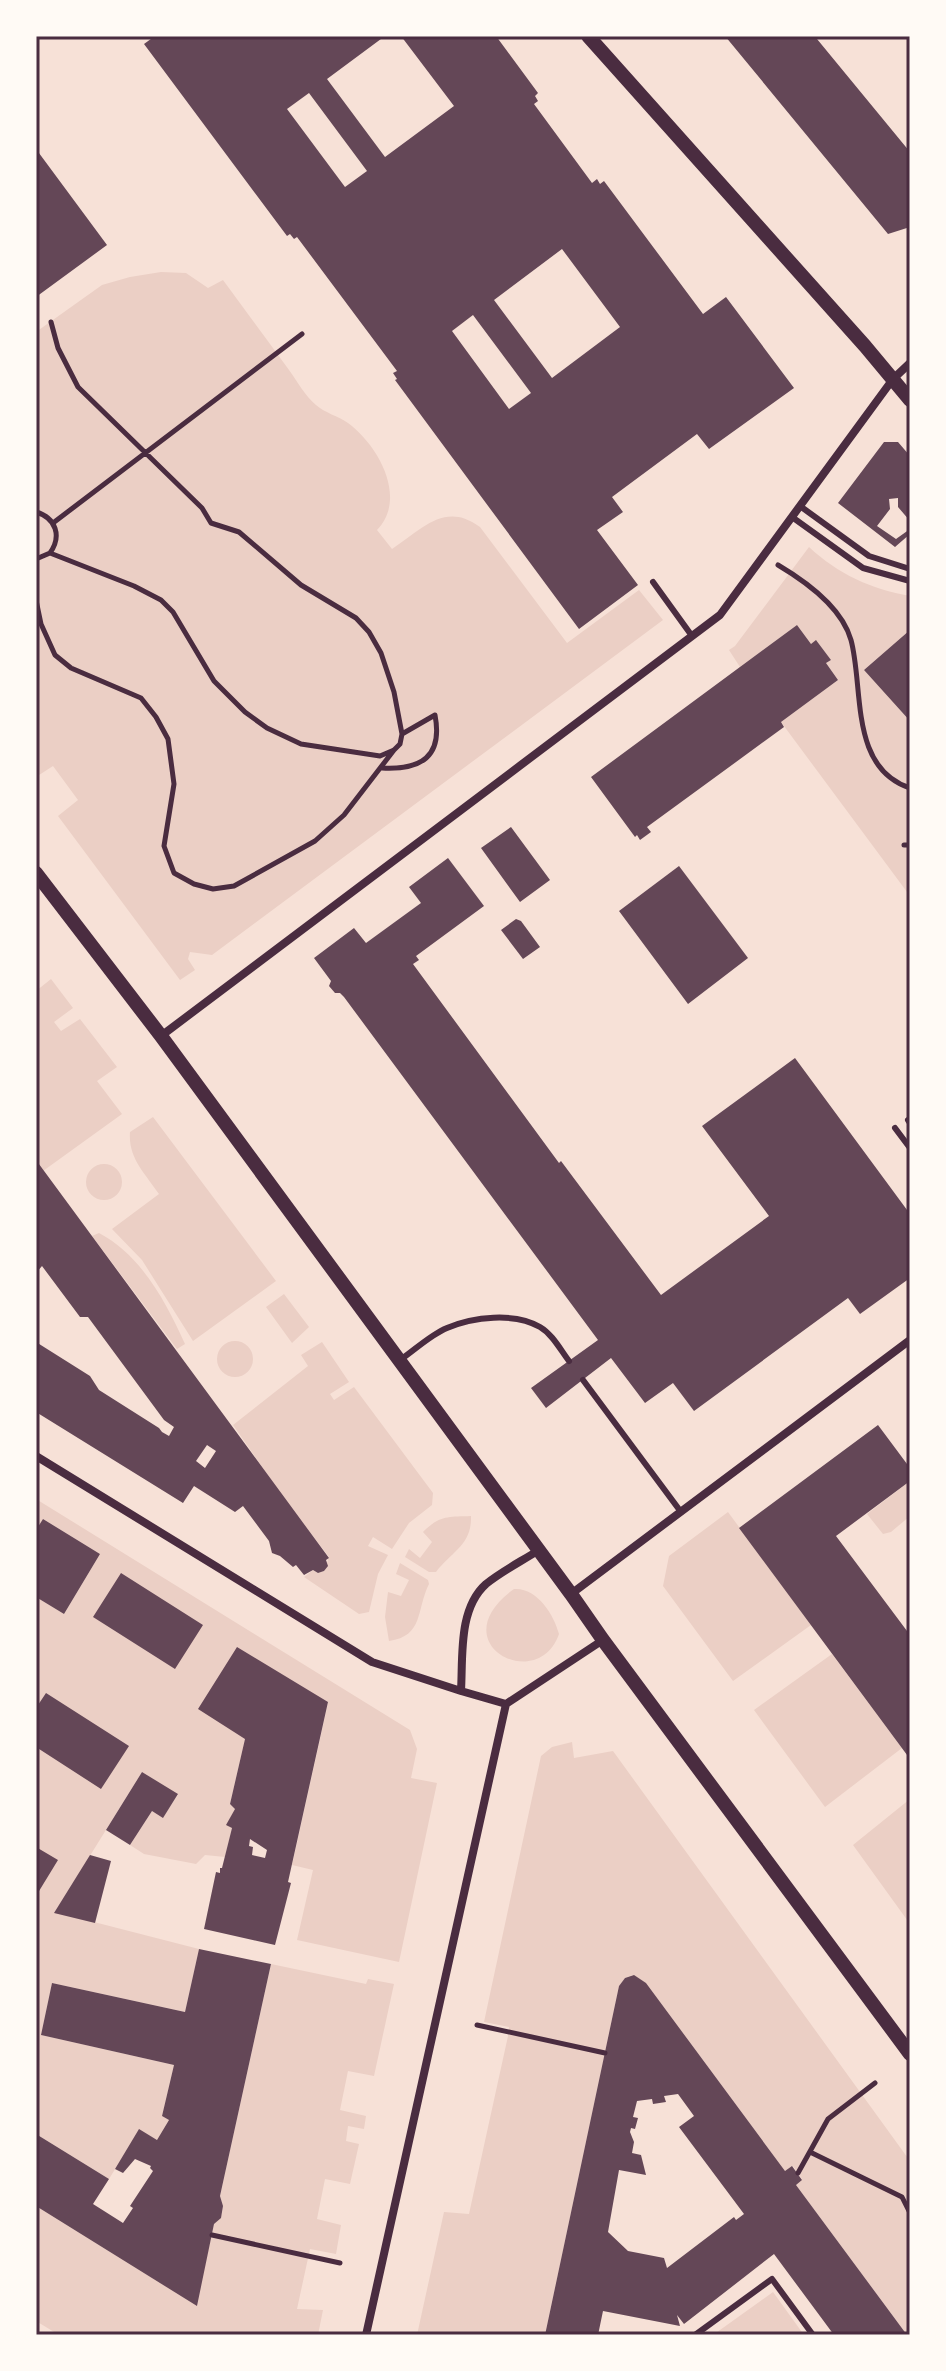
<svg xmlns="http://www.w3.org/2000/svg" width="946" height="2371" viewBox="0 0 946 2371" font-family="'Exo 2',sans-serif">
<style>
.green{fill:#ebcfc5}
.building{fill:#644757;fill-rule:evenodd}
.lines{fill:none;stroke-linecap:round;stroke-linejoin:round}
.path{stroke:#4a2c40;stroke-width:5}
.service{stroke:#4a2c40;stroke-width:6}
.minor{stroke:#4a2c40;stroke-width:8}
.tertiary{stroke:#4a2c40;stroke-width:14}
.neatline{fill:none;stroke:#4a2c40;stroke-width:3}
</style>
<rect width="100%" height="100%" fill="#f7e1d7"/>
<path class="green" d="M161,272L186,273L208,288L223,280C245,310 267,340 289,370C297,381 305,396 316,405C325,413 338,416 348,423C378,445 408,498 377,530L392,549C422,529 445,501 480,527L567,643L639,590L663,620L212,955L190,952L188,959L195,970L180,980L58,816L78,800L53,766L36,777V332L102,285L130,277Z
M809,547C838,574 871,589 910,596V630L864,670L910,721V896L781,722L838,680L826,663L831,660L817,641L811,644L797,625L740,667L729,650L735,646Z
M51,979L73,1008L54,1022L61,1031L80,1019L117,1067L97,1081L122,1114L43,1171L36,1160V991Z
M153,1117L276,1281L193,1341L142,1260L112,1229L159,1194C145,1173 128,1158 130,1132Z
M86 1182a18 18 0 1 1 36 0a18 18 0 1 1-36 0Z
M99,1233C141,1255 166,1302 185,1344L177,1349L92,1236Z
M284,1294L309,1327L292,1343L266,1307Z
M217 1359a18 18 0 1 1 36 0a18 18 0 1 1-36 0Z
M322,1342L349,1382L330,1394L334,1400L354,1387L433,1493L432,1505L409,1523L392,1549L373,1537L368,1546L388,1555L378,1574L369,1612L359,1614L304,1577L313,1570L318,1573L324,1571L329,1557L283,1497L233,1425L308,1366L301,1355Z
M910,1481V1516L891,1532L883,1534L867,1514Z
M36,1499L410,1730L417,1749L411,1778L437,1783L399,1962L297,1940L313,1870L292,1865L328,1703L237,1648L245,1739L230,1804L235,1809L227,1825L232,1828L225,1857L205,1855L196,1864L144,1854L130,1845L152,1811L163,1817L178,1795L142,1772L55,1912L199,1949L185,2012L52,1983L41,2035L174,2065L162,2116L169,2120L157,2140L139,2130L109,2179L36,2134V1597L64,1614L100,1554L43,1519L36,1530Z
M728,1512L811,1625L733,1681L663,1586L669,1556Z
M471,1516C472,1545 452,1551 436,1572H429L405,1557L409,1549L420,1558L432,1542L423,1532C440,1515 448,1517 471,1516Z
M400,1563L428,1580L429,1584C416,1610 424,1636 389,1641L385,1617L388,1592L401,1596L409,1580L396,1574Z
M514,1589C536,1587 554,1614 559,1634C538,1695 439,1643 514,1589Z
M832,1654L902,1748L825,1807L754,1710Z
M572,1742L574,1758L613,1751L910,2161V2335H907L796,2185L802,2179L793,2166L785,2171L646,1983L633,1975L625,1978L619,1986L545,2335H417L444,2212L469,2214L508,2036L509,2027L484,2022L541,1756L552,1747Z
M910,1799V1924L853,1845Z
M271,1964L366,1984L368,1979L394,1984L374,2076L348,2071L340,2110L366,2116L364,2129L348,2126L346,2141L359,2144L350,2184L325,2179L317,2219L341,2225L336,2254L310,2249L297,2309L323,2310L318,2335H59L36,2321V2206L196,2305L214,2224C224,2216 224,2208 220,2196Z
M773,2292L804,2335H713Z"/>
<path class="building" d="M155,36H385L327,79L385,157L454,106L401,36H496L538,93L535,96L538,101L534,104L592,183L597,179L600,184L604,181L703,314L726,297L794,388L709,449L697,434L612,497L623,512L597,530L638,585L579,629L395,380L397,379L393,373L397,371L297,237L294,239L290,234L287,236L144,44ZM309,93L367,171L345,187L287,109ZM562,249L620,327L552,378L494,300ZM473,315L531,393L509,409L452,331Z
M725,36H820L817,39L910,152V227L888,234Z
M36,149L107,245L36,297Z
M884,442H898L910,456V521L898,507V498L889,499L890,509L877,526L896,539L910,529V534L895,547L838,503Z
M797,625L811,644L816,640L831,660L826,663L838,680L781,722L784,727L647,827L651,832L640,840L637,835L635,837L591,777Z
M910,630V721L864,670Z
M511,827L550,880L520,902L481,848Z
M448,858L484,906L416,956L419,960L413,964L559,1163L561,1161L661,1295L769,1216L702,1126L795,1058L910,1214V1278L860,1314L848,1298L694,1411L673,1383L645,1403L611,1358L546,1408L531,1388L598,1340L344,997L340,993H335L329,986L331,981L314,958L354,928L366,943L421,903L409,887Z
M679,866L748,958L688,1004L619,911Z
M516,919L521,921L540,947L523,959L501,930Z
M36,1160L329,1558L326,1560L328,1566L324,1571L318,1573L313,1570L304,1575L296,1565L293,1567L280,1556L272,1553L269,1541L243,1506L235,1512L194,1486L183,1503L36,1412V1342L90,1376L99,1390L159,1428L162,1432L169,1436L174,1427L164,1420L88,1317H80L42,1266L36,1273ZM207,1445L216,1451L205,1468L196,1461Z
M878,1425L910,1468V1481L836,1536L910,1635V1759L739,1528Z
M43,1519L100,1554L64,1614L36,1597V1530Z
M121,1573L203,1625L175,1669L93,1617Z
M237,1647L328,1702L288,1882L291,1883L275,1945L204,1929L216,1872L220,1873V1868H222L232,1828L226,1825L235,1809L230,1804L245,1739L198,1709ZM250,1839L267,1850L265,1858L252,1855L253,1847L249,1846Z
M46,1693L129,1746L101,1789L36,1747V1708Z
M142,1772L178,1794L163,1818L152,1811L130,1845L106,1830Z
M36,1847L58,1860L36,1896Z
M90,1855L111,1861L95,1923L54,1913Z
M199,1949L271,1964L220,2196L223,2206L221,2218L214,2224L197,2306L36,2206V2134L109,2179L93,2204L123,2223L133,2208L130,2206L153,2171L150,2168L151,2166L135,2159L123,2173L115,2169L139,2129L157,2140L169,2120L162,2116L174,2065L41,2035L52,1983L185,2012Z
M634,1975L646,1983L785,2171L792,2166L802,2180L796,2185L907,2335H834L774,2254L684,2324L677,2315L680,2326L603,2311L598,2335H545L619,1986L625,1978ZM678,2094L694,2116L679,2127L744,2214L736,2220L734,2217L667,2268L664,2258L628,2251L608,2232L619,2170L646,2175L641,2155L632,2153L634,2142L630,2132L631,2128L635,2129L638,2118L633,2117L637,2101L652,2099L653,2104L666,2102L664,2096Z"/>
<g class="lines">
<path class="path" d="M36,512C56,518 62,536 50,553L36,559
M53,523L302,334
M50,553L134,586L161,600L173,612L214,681L245,712L267,728L301,744L380,756L394,750L400,744L402,734L394,692L381,653L369,632L356,618L301,585L239,532L211,523L202,508L78,387L58,348L51,322
M778,565C805,581 842,608 851,640C864,688 849,768 910,788
M36,600L41,624L55,655L71,668L141,698L156,717L168,739L174,784L164,846L174,873L194,884L213,889L234,886L315,841L344,815L394,750
M382,768C421,770 443,757 435,715L402,734
M904,845H910
M477,2025L605,2053
M810,2152L902,2197L910,2213
M798,2173L828,2119L875,2083
M212,2235L340,2263"/>
<path class="service" d="M800,506L869,556L910,569
M792,517L863,568L910,581
M653,582L692,636
M908,1120L910,1123
M895,1128L910,1148
M400,1360C415,1350 430,1335 447,1328C473,1317 514,1312 540,1327C552,1334 560,1349 569,1361
M583,1380L681,1512
M695,2335L772,2279L813,2335"/>
<path class="minor" d="M161,1036L720,615L893,379L910,363
M36,1456L372,1662L461,1691
M571,1594L910,1340
M506,1704L461,1691C463,1657 458,1609 486,1584C502,1571 522,1561 539,1550
M506,1704L603,1640
M366,2335L506,1704"/>
<path class="tertiary" d="M588,36L865,346L910,400
M36,873L161,1036L571,1594L603,1640L910,2054"/>
</g>
<rect width="946" height="2371" fill="none" stroke="#fffaf5" stroke-width="76"/>
<rect x="38" y="38" width="870" height="2295" class="neatline"/>
</svg>
